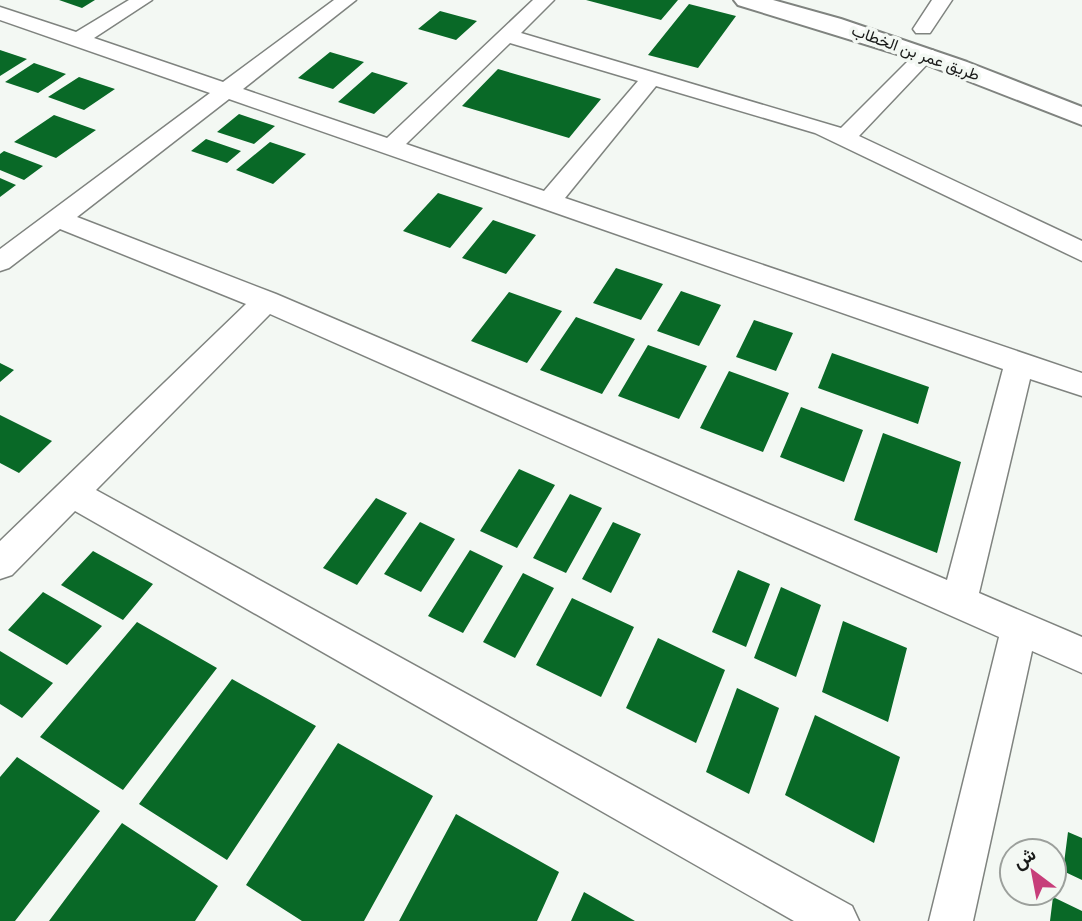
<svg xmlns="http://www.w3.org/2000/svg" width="1082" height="921" viewBox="0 0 1082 921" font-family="Poppins,Vazirmatn,sans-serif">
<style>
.building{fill:#096927}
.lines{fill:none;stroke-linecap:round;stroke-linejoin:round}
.minor-casing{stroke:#7f837f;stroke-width:3}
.secondary-casing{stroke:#7f837f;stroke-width:4}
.minor{fill:#fff;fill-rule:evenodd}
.secondary{fill:#fff;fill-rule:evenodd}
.labels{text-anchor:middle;stroke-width:7;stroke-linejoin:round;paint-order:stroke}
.far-street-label{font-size:16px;fill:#1a1b1a;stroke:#f3f8f3}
</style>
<rect width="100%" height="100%" fill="#f3f8f3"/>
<path class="building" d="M59,0H95L82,8Z
M586,0H678L661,20Z
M689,4L736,16L698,68L648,55Z
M440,11L477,21L456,40L418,29Z
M0,50L27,59L0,76Z
M330,52L364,62L333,89L298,78Z
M34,63L66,74L38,93L5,82Z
M498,69L601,99L569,138L462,106Z
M372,72L408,83L374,114L338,102Z
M79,77L115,89L84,110L48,97Z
M239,114L275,126L254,144L217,132Z
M54,115L96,130L56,158L14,142Z
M206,139L241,151L227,163L191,151Z
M270,142L306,154L273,184L236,170Z
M4,151L43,166L24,180L0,170V154Z
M0,178L16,185L0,197Z
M438,193L483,208L450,248L403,231Z
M493,220L536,235L506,274L462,258Z
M616,268L663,284L641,320L593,303Z
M681,291L721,305L699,346L657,331Z
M509,292L562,311L527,363L471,341Z
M576,317L635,339L602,394L540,370Z
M754,320L793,333L776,371L736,357Z
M648,345L707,366L679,419L618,396Z
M832,353L929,387L918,424L818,388Z
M0,363L14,370L0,382Z
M729,371L789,393L763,452L700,428Z
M801,407L863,430L844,482L780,457Z
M0,415L52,441L19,473L0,463Z
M883,433L961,462L937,553L854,520Z
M519,469L555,485L517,548L480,531Z
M570,494L602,508L566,573L533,558Z
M376,498L407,513L357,585L323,568Z
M420,522L455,539L421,592L384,574Z
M613,522L641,534L611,593L582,579Z
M470,550L503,566L463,633L428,616Z
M93,551L153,584L123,620L61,585Z
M738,570L770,584L746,647L712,632Z
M523,573L554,588L515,658L483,642Z
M781,587L821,605L796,677L754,658Z
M43,592L102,626L67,665L8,630Z
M572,598L634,627L601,697L536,665Z
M843,621L907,648L888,722L822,692Z
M137,622L217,668L123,790L40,737Z
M658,638L725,670L696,743L626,708Z
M0,651L53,683L22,718L0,704Z
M232,679L316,726L227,860L139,804Z
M737,688L779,708L749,794L706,772Z
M815,715L900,757L874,843L785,795Z
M338,743L433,796L364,921H302L246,885Z
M17,757L100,811L15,921H0V777Z
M456,814L559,872L537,921H399Z
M122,823L218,886L195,921H49Z
M1068,832L1082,838V880L1063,871Z
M584,892L635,921H571Z
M1053,897L1082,911V921H1050Z"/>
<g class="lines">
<g class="minor-casing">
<path id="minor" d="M129,0H152L94,38L223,82L334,0H356L243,89L387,138L533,0H554L521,33L841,128L919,50H933L936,54L933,58L859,136L1082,241V261L815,133L656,86L565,198L1082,373V396L1030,379L979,593L1082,637V673L1032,651L973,921H929L999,637L270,314L96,490L852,906L859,921H794L75,511L12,575L0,579V541L246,304L60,229L9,268L0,271V249L210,93L0,20V7L76,32ZM510,43L638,81L544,191L406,144ZM229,99L1003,369L947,580L276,294L77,217Z
M932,0H952L930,33H916L913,29Z"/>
</g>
<g class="secondary-casing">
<path id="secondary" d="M734,0H773L841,19L967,62L1082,107V125L907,57L738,5Z"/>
</g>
<use href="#minor" class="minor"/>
<use href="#secondary" class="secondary"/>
</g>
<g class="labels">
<g class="far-street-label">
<text transform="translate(916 52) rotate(20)" y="6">طريق عمر بن الخطاب</text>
</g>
</g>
<g transform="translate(1033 872) rotate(328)"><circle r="33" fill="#f3f8f3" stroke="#9ca09c" stroke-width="2"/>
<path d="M0-5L12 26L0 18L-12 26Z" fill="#c73e7a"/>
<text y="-10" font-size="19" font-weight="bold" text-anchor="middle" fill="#1a1b1a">ش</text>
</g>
</svg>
